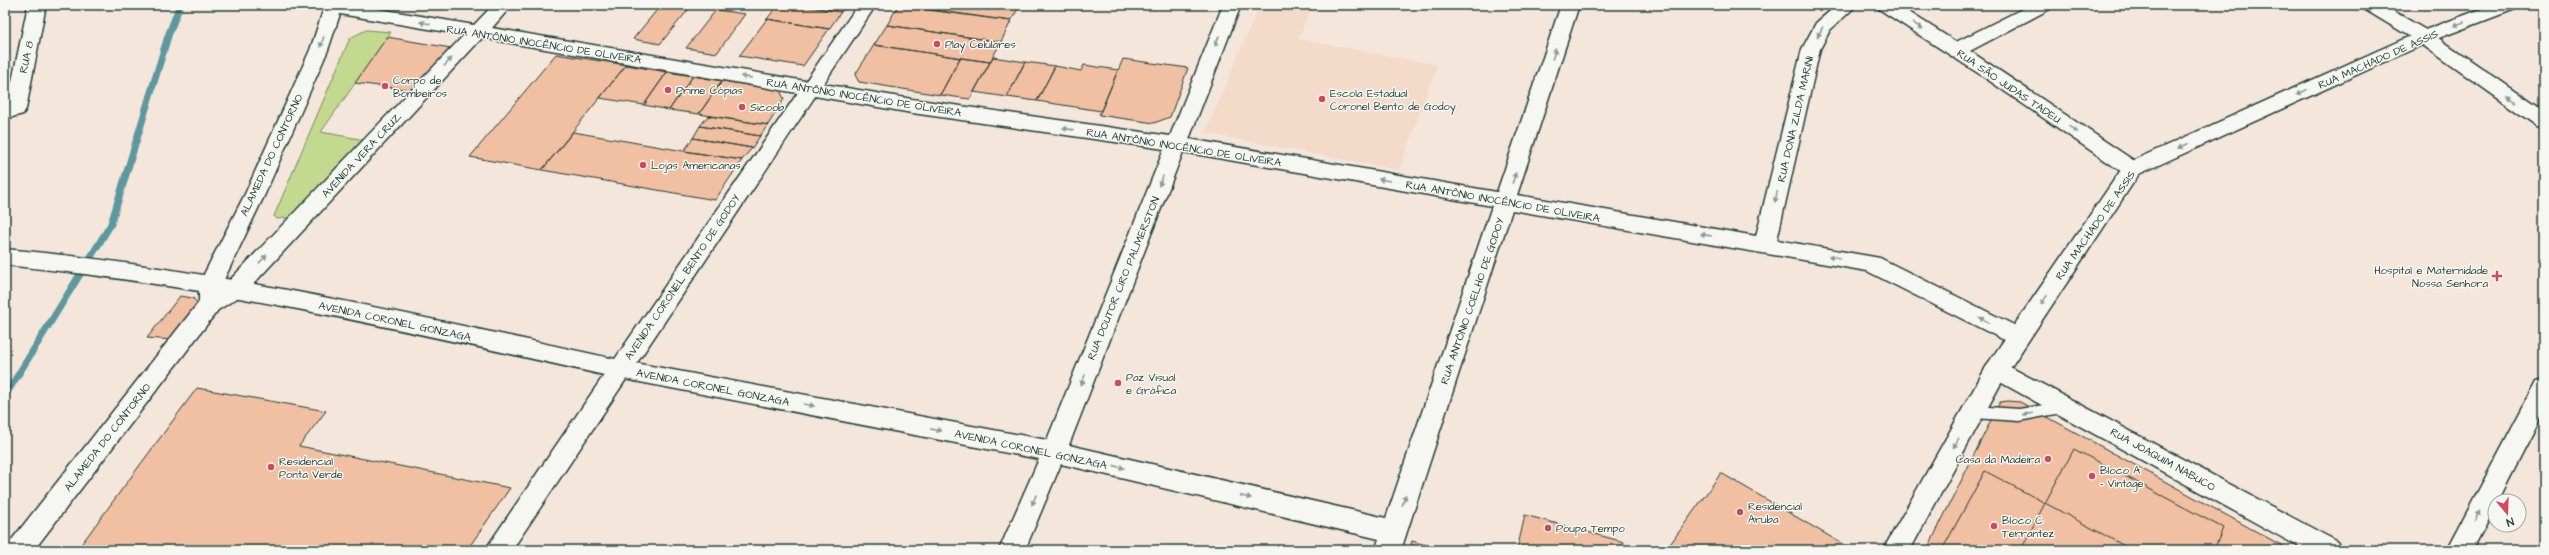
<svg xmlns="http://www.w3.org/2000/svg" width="2549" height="555" viewBox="0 0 2549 555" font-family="'Architects Daughter',sans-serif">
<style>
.built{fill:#f3dac9}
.green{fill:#c3d98f;stroke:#718b62}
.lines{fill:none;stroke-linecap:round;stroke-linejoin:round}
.stream{stroke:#5d989e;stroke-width:7}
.building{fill:#f1bfa2;stroke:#1f3d34}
.lane-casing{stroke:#1f3d34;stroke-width:3}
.street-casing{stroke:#1f3d34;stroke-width:3}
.secondary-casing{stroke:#1f3d34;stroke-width:3}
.lane{fill:#f6f6f2;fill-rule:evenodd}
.street{fill:#f6f6f2;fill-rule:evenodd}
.secondary{fill:#f6f6f2;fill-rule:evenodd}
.oneway{fill:#8a9a93}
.poi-dot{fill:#d1495b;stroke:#f6f6f2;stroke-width:1.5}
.labels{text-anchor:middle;stroke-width:3;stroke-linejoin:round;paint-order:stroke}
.street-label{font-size:11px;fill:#1f3d34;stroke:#f6f6f2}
.poi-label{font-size:11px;fill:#1f3d34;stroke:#f6f6f2;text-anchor:start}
</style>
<rect width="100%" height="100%" fill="#f4e6da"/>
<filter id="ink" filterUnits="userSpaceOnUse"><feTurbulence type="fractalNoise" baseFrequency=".025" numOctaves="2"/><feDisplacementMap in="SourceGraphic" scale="8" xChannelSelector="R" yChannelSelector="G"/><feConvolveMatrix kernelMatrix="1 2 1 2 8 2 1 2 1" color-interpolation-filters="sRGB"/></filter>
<g filter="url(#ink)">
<path class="built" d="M1260,5H1312L1298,39L1437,65L1399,170L1205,133Z"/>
<path class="green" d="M366,30L391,32L321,132L365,140L293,217L277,219L274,216L350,38Z"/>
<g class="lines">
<path class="stream" d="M5,396L111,224L168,36L180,5"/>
</g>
<path class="building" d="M661,5H692L660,44L633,39Z
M778,5H800L841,12L829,29L767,19Z
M800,5H847L841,12Z
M899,5H1020L1011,21Z
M898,6L1011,21L1001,42L887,25Z
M716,10L745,14L717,53L686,48Z
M767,19L829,29L803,66L739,56Z
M887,25L1001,42L990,62L874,45Z
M387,37L451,48L412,90L355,83Z
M874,45L929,53L960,58L940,95L859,82L855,75Z
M556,54L626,65L542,170L470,157Z
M993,57L1025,62L1007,97L974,92Z
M960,58L990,62L970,99L940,95Z
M1123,59L1188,68L1170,117L1154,123L1099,115Z
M1025,62L1055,66L1037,101L1007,97Z
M626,65L667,72L644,105L600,98Z
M1084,65L1118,70L1101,111L1037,101L1055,66L1081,71Z
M667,72L693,76L669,110L644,105Z
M693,76L722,81L699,114L669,110Z
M722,81L780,90L784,99L768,125L699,114Z
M708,116L768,125L760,136L700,126Z
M700,126L760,136L752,148L693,138Z
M573,132L684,151L742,160L715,200L542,170Z
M693,138L752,148L742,160L684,151Z
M180,296L193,298L198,304L197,310L173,340L147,338Z
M197,388L326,411L299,446L510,488L467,550H310L290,547L288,550H77Z
M2007,401L2020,402L2290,550H1927L2000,402Z
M2074,449L2223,528L2214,550H2132L2045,503Z
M1985,471L2045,503L2021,550H1942Z
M1721,473L1853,550H1666Z
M1525,515L1624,542L1622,550H1517Z
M1412,541L1443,550H1410Z"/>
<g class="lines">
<g class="lane-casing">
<path id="lane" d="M2067,401L2072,403L2075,407L2072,411L2019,421L1973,418L1968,416L1965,412L1968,408L1973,406L2019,409Z"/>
</g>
<g class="street-casing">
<path id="street" d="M28,5H46L26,109L23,114L5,119V105H7Z
M325,5H356L474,25L493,5H512L492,28L912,99L1170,136L1223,5H1241L1189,139L1497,192L1561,5H1579L1517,195L1756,236L1802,49L1816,23L1837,5H1857L1830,30L1820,49L1777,240L1880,258L2026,331L2029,337L2026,343L2018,346L2010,343L1867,271L1512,210L1401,550H1375L1379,539L1061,464L1025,550H999L1039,459L619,378L611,376L607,369L611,362L619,360L1047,440L1164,149L912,113L482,38L245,293L218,310L34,550H6L10,542L199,302V284L245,194L310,50ZM340,14L464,35L229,281L221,286L265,194L328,50ZM1183,152L1492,206L1386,518L1069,445Z
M1876,5H1898L1956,42L2030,5H2053L2050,9L1970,51L2139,164L2142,169L2139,174L2132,176L2125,174L1981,75L1879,9Z
M2361,5H2383L2431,33L2544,111V128L2537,126L2417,41L2364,9Z
M1997,360L2338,542L2342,550H2305L1989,376L1985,369L1989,362Z"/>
</g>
<g class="secondary-casing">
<path id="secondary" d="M858,5H876L512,550H485L604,375C404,330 210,285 5,265V249C212,268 412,315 615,359Z
M2492,5H2518L2515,9L2431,41L2139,174L2005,376L1910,550H1883L1989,362L2125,164L2417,33Z
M2544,380V412L2498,501H2495V508L2473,550H2447L2536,382Z"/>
</g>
<use href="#lane" class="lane"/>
<use href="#street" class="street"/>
<use href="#secondary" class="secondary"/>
</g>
<defs><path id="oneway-solid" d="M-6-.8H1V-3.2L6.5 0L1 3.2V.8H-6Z"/></defs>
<g class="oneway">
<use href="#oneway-solid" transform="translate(425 23) rotate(-170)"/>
<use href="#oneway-solid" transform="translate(2459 24) rotate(159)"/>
<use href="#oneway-solid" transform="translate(1918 26) rotate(32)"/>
<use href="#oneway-solid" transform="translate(1820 32) rotate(119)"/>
<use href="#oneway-solid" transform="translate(1217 41) rotate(112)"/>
<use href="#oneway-solid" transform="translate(322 42) rotate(109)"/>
<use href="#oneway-solid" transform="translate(1554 54) rotate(-72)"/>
<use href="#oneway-solid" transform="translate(448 62) rotate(-47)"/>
<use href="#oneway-solid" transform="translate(746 77) rotate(-171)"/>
<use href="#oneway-solid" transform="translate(2302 92) rotate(156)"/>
<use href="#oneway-solid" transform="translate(2512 99) rotate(-145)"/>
<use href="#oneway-solid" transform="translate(1068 129) rotate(-172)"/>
<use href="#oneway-solid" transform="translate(2073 129) rotate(34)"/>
<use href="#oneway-solid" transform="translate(2183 146) rotate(156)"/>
<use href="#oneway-solid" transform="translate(1514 178) rotate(-72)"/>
<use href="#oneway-solid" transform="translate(1384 180) rotate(-170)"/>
<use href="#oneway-solid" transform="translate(1161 181) rotate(112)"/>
<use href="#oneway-solid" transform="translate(1776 197) rotate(103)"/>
<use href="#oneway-solid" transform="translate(1706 235) rotate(-171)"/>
<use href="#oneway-solid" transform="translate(1834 257) rotate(-170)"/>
<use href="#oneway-solid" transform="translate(263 259) rotate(-47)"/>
<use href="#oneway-solid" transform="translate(2044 300) rotate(124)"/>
<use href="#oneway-solid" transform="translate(1984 320) rotate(-153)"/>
<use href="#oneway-solid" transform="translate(1083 380) rotate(112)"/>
<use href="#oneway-solid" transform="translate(809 405) rotate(11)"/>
<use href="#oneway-solid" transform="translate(2028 414) rotate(173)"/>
<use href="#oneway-solid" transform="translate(936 430) rotate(11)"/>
<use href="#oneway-solid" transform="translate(1956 443) rotate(119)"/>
<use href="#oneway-solid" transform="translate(1119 467) rotate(13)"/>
<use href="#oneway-solid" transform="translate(1246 497) rotate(13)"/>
<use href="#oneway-solid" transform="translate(1034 500) rotate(113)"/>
<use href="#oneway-solid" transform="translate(1404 500) rotate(-71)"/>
<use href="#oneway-solid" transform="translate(2478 515) rotate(-62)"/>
</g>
</g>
<g class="poi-dot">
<circle cx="937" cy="44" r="4"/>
<circle cx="385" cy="86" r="4"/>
<circle cx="668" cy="90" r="4"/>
<circle cx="1322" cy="99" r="4"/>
<circle cx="742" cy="107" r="4"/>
<circle cx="643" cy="165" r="4"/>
<path d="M2495 270h4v4h4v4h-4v4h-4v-4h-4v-4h4z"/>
<circle cx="1118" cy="383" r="4"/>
<circle cx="2048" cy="459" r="4"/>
<circle cx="271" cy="467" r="4"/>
<circle cx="2092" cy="476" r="4"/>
<circle cx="1740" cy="512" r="4"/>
<circle cx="1994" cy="526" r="4"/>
<circle cx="1548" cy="528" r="4"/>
</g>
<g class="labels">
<g class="street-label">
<text transform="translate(544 44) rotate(9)" y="4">RUA ANTÔNIO INOCÊNCIO DE OLIVEIRA</text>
<text transform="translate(26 57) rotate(-78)" y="4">RUA 8</text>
<text transform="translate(2378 59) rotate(-24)" y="4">RUA MACHADO DE ASSIS</text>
<text transform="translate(2009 86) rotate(34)" y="4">RUA SÃO JUDAS TADEU</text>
<text transform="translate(864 97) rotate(9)" y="4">RUA ANTÔNIO INOCÊNCIO DE OLIVEIRA</text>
<text transform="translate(1795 119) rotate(-77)" y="4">RUA DONA ZILDA MARINI</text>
<text transform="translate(1184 147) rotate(9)" y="4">RUA ANTÔNIO INOCÊNCIO DE OLIVEIRA</text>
<text transform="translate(271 155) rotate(-65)" y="4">ALAMEDA DO CONTORNO</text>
<text transform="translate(361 155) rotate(-47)" y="4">AVENIDA VERA CRUZ</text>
<text transform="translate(1503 201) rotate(10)" y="4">RUA ANTÔNIO INOCÊNCIO DE OLIVEIRA</text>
<text transform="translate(2095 225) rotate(-55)" y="4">RUA MACHADO DE ASSIS</text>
<text transform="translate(682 277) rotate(-56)" y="4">AVENIDA CORONEL BENTO DE GODOY</text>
<text transform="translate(1123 278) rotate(-68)" y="4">RUA DOUTOR CIRO PALMERSTON</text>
<text transform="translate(1472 301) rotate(-71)" y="4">RUA ANTÔNIO COELHO DE GODOY</text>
<text transform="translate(395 321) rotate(12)" y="4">AVENIDA CORONEL GONZAGA</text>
<text transform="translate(713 387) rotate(11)" y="4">AVENIDA CORONEL GONZAGA</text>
<text transform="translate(107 437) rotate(-52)" y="4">ALAMEDA DO CONTORNO</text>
<text transform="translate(1031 449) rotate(12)" y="4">AVENIDA CORONEL GONZAGA</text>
<text transform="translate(2163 459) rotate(29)" y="4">RUA JOAQUIM NABUCO</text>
</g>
<g class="poi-label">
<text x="945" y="48">Play Celulares</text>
<text x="393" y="84">Corpo de<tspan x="393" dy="13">Bombeiros</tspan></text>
<text x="676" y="94">Prime Cópias</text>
<text x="1330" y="97">Escola Estadual<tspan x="1330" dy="13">Coronel Bento de Godoy</tspan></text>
<text x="750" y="111">Sicoob</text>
<text x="651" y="169">Lojas Americanas</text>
<text x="2488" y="274" text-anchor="end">Hospital e Maternidade<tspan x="2488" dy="13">Nossa Senhora</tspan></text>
<text x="1126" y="381">Paz Visual<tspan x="1126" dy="13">e Gráfica</tspan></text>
<text x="2040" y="463" text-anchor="end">Casa da Madeira</text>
<text x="279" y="465">Residencial<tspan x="279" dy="13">Ponta Verde</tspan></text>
<text x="2100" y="474">Bloco A<tspan x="2100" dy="13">- Vintage</tspan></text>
<text x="1748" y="510">Residencial<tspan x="1748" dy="13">Aruba</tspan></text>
<text x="2002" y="524">Bloco C<tspan x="2002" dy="13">Terrantez</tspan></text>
<text x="1556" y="532">Poupa Tempo</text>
</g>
</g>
<rect width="2549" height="555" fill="none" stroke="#f6f6f2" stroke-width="20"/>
<rect x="10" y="10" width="2529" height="535" fill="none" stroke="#1f3d34" stroke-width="1.5" filter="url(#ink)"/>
<g transform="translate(2507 513) rotate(161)"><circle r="19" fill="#f6f6f2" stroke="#a0aca6"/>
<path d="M0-3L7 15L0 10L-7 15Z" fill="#d1495b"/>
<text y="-6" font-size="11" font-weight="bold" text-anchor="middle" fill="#1f3d34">N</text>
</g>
</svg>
